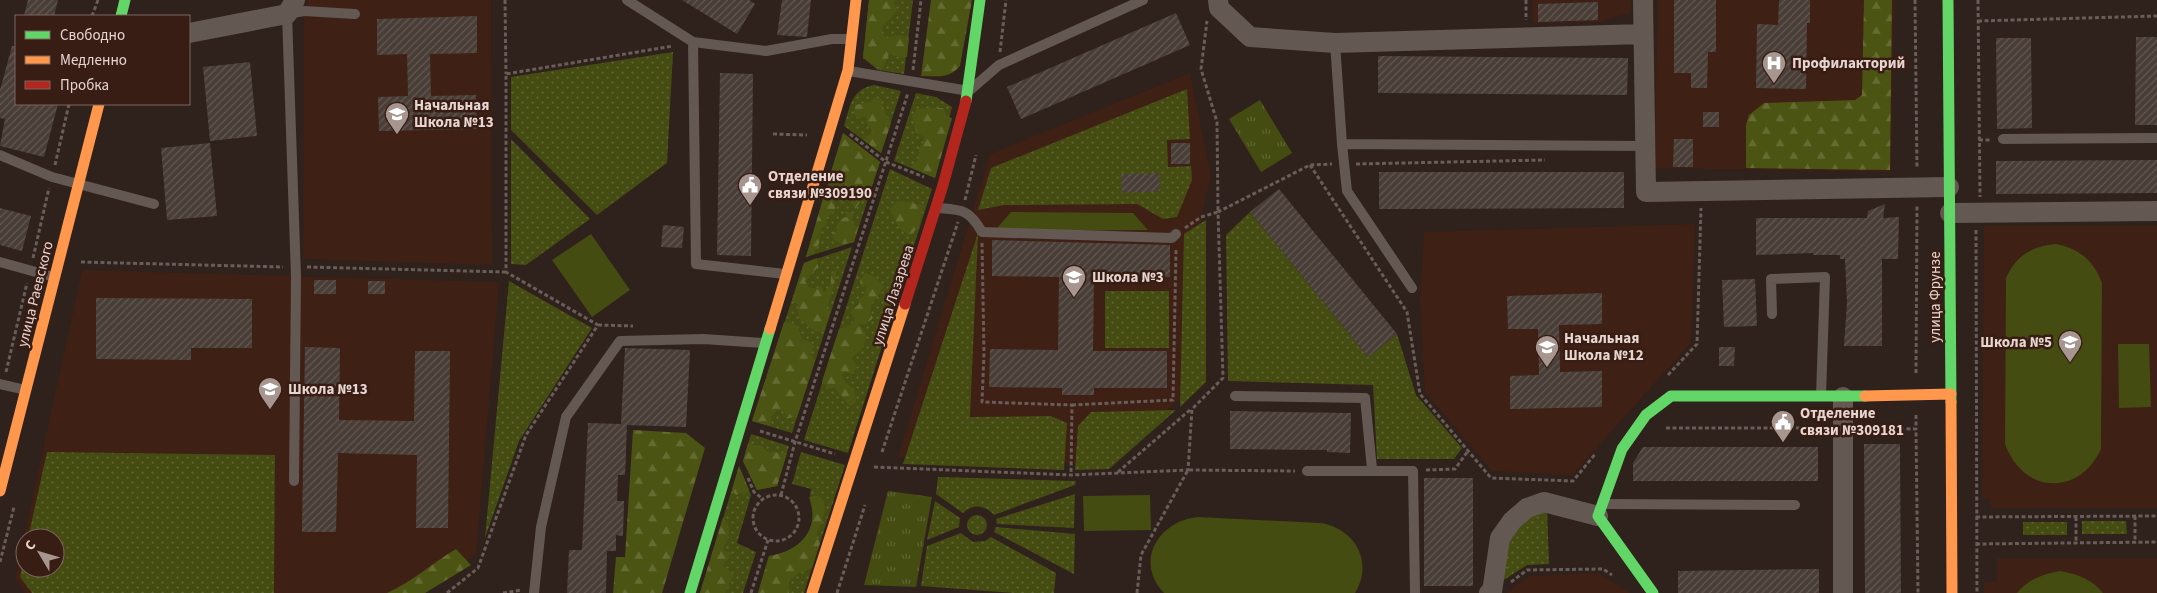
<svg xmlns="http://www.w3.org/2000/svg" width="2157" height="593" viewBox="0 0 2157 593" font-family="'Source Sans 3',sans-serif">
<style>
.built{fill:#3e2015;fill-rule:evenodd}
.grass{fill:url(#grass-dots)}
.forest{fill:url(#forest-firs)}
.park{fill:url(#park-tufts)}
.garden{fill:#444c11}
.building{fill:url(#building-hatch)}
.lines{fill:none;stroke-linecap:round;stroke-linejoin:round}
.path{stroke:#685d58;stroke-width:3;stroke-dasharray:4 2.5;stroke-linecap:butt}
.lane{stroke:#645853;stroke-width:10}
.street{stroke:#645853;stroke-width:20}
.fast{stroke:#63d668;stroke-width:11}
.slow{stroke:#ff974d;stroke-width:11}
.jam{stroke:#b3261e;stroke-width:11}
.labels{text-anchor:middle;stroke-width:5;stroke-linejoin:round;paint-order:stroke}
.poi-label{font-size:15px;font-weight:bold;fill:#e7d5cf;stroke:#371d14;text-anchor:start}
.street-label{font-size:15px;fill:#e7d5cf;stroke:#371d14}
</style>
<defs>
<pattern id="grass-dots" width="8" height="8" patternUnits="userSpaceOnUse" patternTransform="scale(1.25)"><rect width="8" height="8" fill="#444c11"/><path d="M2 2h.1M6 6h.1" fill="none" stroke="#5f6533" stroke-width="1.8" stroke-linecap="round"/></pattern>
<pattern id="forest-firs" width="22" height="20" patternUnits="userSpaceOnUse" patternTransform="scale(1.25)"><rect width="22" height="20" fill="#4b5412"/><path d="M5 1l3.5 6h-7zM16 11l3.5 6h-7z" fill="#656c33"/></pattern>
<pattern id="park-tufts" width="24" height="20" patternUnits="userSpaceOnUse" patternTransform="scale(1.25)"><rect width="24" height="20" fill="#444c11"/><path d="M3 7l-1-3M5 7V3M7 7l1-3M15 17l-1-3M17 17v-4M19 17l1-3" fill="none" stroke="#5f6533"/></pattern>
<pattern id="building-hatch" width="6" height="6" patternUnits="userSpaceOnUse" patternTransform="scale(1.25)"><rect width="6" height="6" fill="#493e37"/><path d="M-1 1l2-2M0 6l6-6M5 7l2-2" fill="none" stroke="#635953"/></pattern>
</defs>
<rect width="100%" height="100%" fill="#2f211c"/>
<path class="built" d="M308,0H491L492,265L303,259L304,11Z
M1532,0H1631V12L1601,22L1533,23Z
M1658,0H1894L1891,172L1654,168Z
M1190,73L1211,176L1201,217V380L1106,465L898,457L990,154Z
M1695,224L1691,343L1572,475L1492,471L1425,392L1420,298L1424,232Z
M1984,226H2157V508H1991L1990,499H1982Z
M82,270L499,282L476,555L414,593H25L15,578ZM25,538H55V568H25Z
M1997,558H2157V593H1984V582L1997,581Z
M1599,573L1630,593H1507L1529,576Z"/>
<path class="grass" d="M869,0H913L904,74L878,70L863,58Z
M673,52L667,163L597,215L511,130V77Z
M874,85L901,91L881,153L844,126C850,107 851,89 874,85Z
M1187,89L1190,139L1167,140L1168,167L1191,166L1192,180L1177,217L1163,219L1137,204L1004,205L978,210L991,168Z
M916,93L936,97L952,107L935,178L894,161Z
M843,133L880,162L854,242L806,257Z
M511,139L590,219L526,265L511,264Z
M890,169L932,189L848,453L804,440Z
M1250,212L1368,357L1397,334L1416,395L1462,448L1454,459H1377L1373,385L1228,381L1226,235Z
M1206,220V382L1180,407L1184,234Z
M978,233L970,417L1051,416L1067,423L1064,470L903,464Z
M852,247L792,433L752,421L804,263Z
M509,281L592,328L519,441L485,538Z
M1105,291H1169V348H1105Z
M1176,410L1109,469L1075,470L1078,426L1091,412Z
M751,434L789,446L777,486L757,490L743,461Z
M47,452L275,455L274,593H32L20,577L25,553V568H55V538H28Z
M801,452L845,465L804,593H758L769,556C791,553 810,541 813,517C814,506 808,499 811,489L792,484Z
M739,466L751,495L737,543L756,552L743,593H700Z
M938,477L1076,481L1075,485L994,515C985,505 973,503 963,513L936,494Z
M1075,494L1074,528L997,524L996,519Z
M935,501L960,518L959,527L927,540Z
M1547,508L1549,564L1527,565L1499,583L1506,539L1523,519Z
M967 525a10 10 0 1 1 20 0a10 10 0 1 1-20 0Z
M2082,521H2126L2127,534H2082Z
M2023,522H2067V535H2023Z
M996,527L1075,534L1074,574L994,532Z
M961,533L973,542L985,541L991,537L1056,573L1054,593H1014L921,586L927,546Z"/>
<path class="forest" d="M869,0H896L894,3L897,11L883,26L882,33L887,38L900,35L909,38L907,57L901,58L889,54L882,70L863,58Z
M931,0H972L960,66C949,79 937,76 921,76Z
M1864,0H1892L1890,170L1746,168V125L1749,115L1764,103L1855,100L1862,95Z
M874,98L881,99L885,113L891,123L881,153L863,140L873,132L866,121L868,116L858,119L854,113L855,105L871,102Z
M928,108H943L947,117L952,118L935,178L910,167L918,160L919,148L924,142V137L916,132L912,116L917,109Z
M843,133L880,162L871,187L855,209L850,198L840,204V196L845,190L842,180L833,181L835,176L830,175Z
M824,195L829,196L835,203V211L827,217L826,225L821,229C821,241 818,253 806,257Z
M898,201L924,205L919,226L911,235C894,228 899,224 890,209Z
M845,211L853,214L852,223L858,228L854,242L844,244L835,241L832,234L838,230L837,224L843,218L847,217Z
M817,258L818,267L805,281L809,287L815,289L821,286L824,293L831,284V274L836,270V278L827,308L831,310L824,331H814L799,318L798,305L792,300L804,263Z
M865,273L874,276L884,287L871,305L870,313L873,318L866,324H859L866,333L864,347L851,358L855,363L856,369L852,374L845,372L841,375L845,382L854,389L856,402L850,406L835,388H828L822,381L839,329L849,326L855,320L851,311L859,304V299L864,296L866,287H861L860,281Z
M784,322L797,325L802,340L808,341L814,346L811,354L815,360L797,417L788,418L784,411H777L772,415L770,426L752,421Z
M633,430L686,433L705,448L662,593H613L616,557H625Z
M748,443L763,447L769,452L787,453L777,486L757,490L743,461Z
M739,466L749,490L744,495L741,492L736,495L732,490Z
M816,496L822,498C829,512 820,523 816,536L820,543L812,568L797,574L789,582V593H758L769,556C800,551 821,530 809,497Z
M723,517C733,528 729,536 723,548L724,551L732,553L722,566L734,574L725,593H700Z
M456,549L471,565L425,593H387C412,582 432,563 456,549Z"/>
<path class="park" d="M1260,100L1292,153L1261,172L1229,119Z
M888,491L932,497L916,587L864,585Z"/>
<path class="garden" d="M1011,212L1133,213L1148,230L1000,231L997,228Z
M591,234L630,290L592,317L552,260Z
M2056,244C2080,249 2093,260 2102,283L2101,449C2079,497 2023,494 2005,444L2006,278C2016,256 2031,246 2056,244Z
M2118,344H2149L2151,407L2119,408Z
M1150,495L1151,530L1084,531L1083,496Z
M1198,517L1320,523C1355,528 1374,562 1355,593H1164C1134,562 1158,521 1198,517Z
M2060,571C2077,574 2092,579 2103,593H2017C2028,579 2043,574 2060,571Z"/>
<path class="building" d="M28,0H58L54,16H24Z
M682,0H749L755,4L737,34Z
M782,0H811L807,37L777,35Z
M1674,0H1716V52H1708L1707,88H1691V73H1674Z
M1779,0H1810V23H1807L1806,89L1756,88L1757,24L1778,25Z
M1598,2V20L1538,22V4Z
M1176,13L1190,45L1021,119L1007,87Z
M477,16V53L430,54L431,96L476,95L477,129L379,131L378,97L408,96L407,54L377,55V19Z
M2136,37H2157V125H2135Z
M1996,38H2031L2032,128L1997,129Z
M12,46H16V104H58L44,157L0,146L5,119L0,118V90Z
M1378,56L1628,58L1627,95L1378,93Z
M250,62L257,136L210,141L203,67Z
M720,73L753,74L751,256L717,255Z
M1703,112H1719V127H1703Z
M1674,139H1693V167H1673Z
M210,143L217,216L167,220L161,148Z
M1171,143H1190V164H1171Z
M2157,160V193L1996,194V161Z
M1379,172H1624V208L1379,209Z
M1159,173L1160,191L1122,193L1121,174Z
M1279,189L1397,334L1368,357L1250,212Z
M1885,204L1883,218L1899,217L1898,259H1882V346H1844L1847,303L1845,259H1840V255H1813V253L1756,255V218H1867L1868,211Z
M0,208L31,216L22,251L0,245Z
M663,225L684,227L682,248L661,247Z
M992,240L1170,245V277L1094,276L1093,351H1167V388H1094V395H1062V388L989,387L990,349L1058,350L1059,277L992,276Z
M1755,279L1757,326L1724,327L1722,280Z
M314,280H336V294H314Z
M368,281H385V294H368Z
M1602,293V324L1559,325L1560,372L1602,371V407L1510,409V376L1539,375L1538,329H1508L1507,296Z
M96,298L252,299V348H191V360L96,359Z
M305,347L340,348L339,420L414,421L415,351H450L448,528H416L417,455L338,453L336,532H302Z
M1719,347H1735L1734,366H1719Z
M625,348L690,350L686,427L627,425L625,475H618L617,501H624L623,536L616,535V551H607L606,593H567L569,550H582L588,423L621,424Z
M1230,411L1351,413L1350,453L1327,452V450L1230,449Z
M1864,444H1900L1901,593H1865Z
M1643,447H1818V481H1633V463Z
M1424,478H1473V586H1424Z
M1819,569V593H1678V571Z"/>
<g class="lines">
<path class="path" d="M505,0L506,74
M1526,0V20
M1915,0L1917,169
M1978,0L1980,197
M92,16L98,0
M1978,21L2157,16
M1000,52L1006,0
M913,70L921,0
M773,134L807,135
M850,134L886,162L924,177
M1979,140H1991
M1356,164L1545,160
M55,165L69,104
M1310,165L1407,312L1420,394L1491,478L1573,481L1596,453
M965,200L976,155
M1185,228L1201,217L1218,212L1217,122L1201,69L1207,21
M1976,230L1977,593
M982,243L984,353L982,402L1072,405L1071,475
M33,258L49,188
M81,262L283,267
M307,267L506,272
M598,325L633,326
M6,372L27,283
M1916,373L1917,205
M1668,375L1697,344L1701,208
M1072,405L1173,400L1176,250
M1916,415V429
M1666,428H1827
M1861,428L1916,429L1918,593
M760,431L835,454
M882,452L958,222
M874,467L1071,475L1188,470L1192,409L1223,378L1218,212L1310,165L1332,164
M1426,470L1455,469L1468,451
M1118,472L1191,409
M748,478L754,492L763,499
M753 518a23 23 0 1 1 46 0a23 23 0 1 1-46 0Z
M781,495L795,442L908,93
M2135,516V543
M1976,517L2157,516
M2076,517V544
M1976,544L2157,542
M0,562L14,507
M1511,582L1527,570L1603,569L1612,575
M447,593L478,568L526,435L598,325L506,272V74L673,46
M503,593L522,590
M751,593L768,540
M837,593L865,505
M1137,593L1141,555L1188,470L1295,471"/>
<path class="lane" d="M627,0L693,42L766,51L832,39H850
M693,42L696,264L785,274
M1335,43L1342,144L1644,146
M849,71L969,91L999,65L1143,0
M2003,139L2157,138
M1342,144L1347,191L1412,288
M0,155L52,177L154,204
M937,208C962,210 969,209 982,232L1172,238L1176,234
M0,262L54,277
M1772,314L1771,279L1825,277L1821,396
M0,384L26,390
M1235,396L1365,398L1372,469
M1307,471H1413L1415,593
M294,481L296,277L287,14L304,11L355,14
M1603,504L1795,505
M534,593L541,527L566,417L620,341L703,339L763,343"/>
<path class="street" d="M1218,0L1219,8L1250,37L1335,43L1643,34
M1643,0L1646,192L1949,187
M189,33L287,14L295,0
M1950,213L2157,211
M1489,593L1492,592L1500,538L1512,521L1527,508L1544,502L1598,516
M1843,593V397"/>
<path class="fast" d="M1948,0L1951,402
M121,16L125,0
M966,101L980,0
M690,593L770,329
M1653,593L1598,516L1622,449L1646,415L1671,396H1865"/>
<path class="slow" d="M770,329L848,70L856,0
M1865,396L1951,394
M1951,402L1952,593
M0,491L99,104
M812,593L905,304"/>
<path class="jam" d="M905,304L943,185L966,101"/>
</g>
<defs>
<g id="hospital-pin" transform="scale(1.25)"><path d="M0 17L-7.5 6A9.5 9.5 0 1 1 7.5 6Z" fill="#a79690" stroke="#371d14"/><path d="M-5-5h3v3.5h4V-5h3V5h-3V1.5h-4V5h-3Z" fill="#fff"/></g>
<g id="school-pin" transform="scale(1.25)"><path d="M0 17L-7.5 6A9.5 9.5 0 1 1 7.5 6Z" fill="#a79690" stroke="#371d14"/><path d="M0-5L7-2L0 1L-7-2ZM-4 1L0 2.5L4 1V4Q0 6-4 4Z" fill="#fff"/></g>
<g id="civic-pin" transform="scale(1.25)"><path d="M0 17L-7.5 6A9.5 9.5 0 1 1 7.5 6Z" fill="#a79690" stroke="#371d14"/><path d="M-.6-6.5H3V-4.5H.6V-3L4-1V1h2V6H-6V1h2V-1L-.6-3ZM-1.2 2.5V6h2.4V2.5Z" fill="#fff"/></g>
</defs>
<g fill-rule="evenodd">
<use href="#hospital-pin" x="1774" y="63"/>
<use href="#school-pin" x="397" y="114"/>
<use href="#civic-pin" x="750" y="185"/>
<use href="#school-pin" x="1074" y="277"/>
<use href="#school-pin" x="2070" y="342"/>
<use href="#school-pin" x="1547" y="347"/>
<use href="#school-pin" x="270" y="389"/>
<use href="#civic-pin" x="1783" y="422"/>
</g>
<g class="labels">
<g class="poi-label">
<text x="1792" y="68">Профилакторий</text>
<text x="414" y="110">Начальная<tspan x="414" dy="17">Школа №13</tspan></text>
<text x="768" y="181">Отделение<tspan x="768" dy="17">связи №309190</tspan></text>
<text x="1092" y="282">Школа №3</text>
<text x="1564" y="343">Начальная<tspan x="1564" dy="17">Школа №12</tspan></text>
<text x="2052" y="347" text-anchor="end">Школа №5</text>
<text x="288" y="394">Школа №13</text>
<text x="1800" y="418">Отделение<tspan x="1800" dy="17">связи №309181</tspan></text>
</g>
<g class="street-label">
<text transform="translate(35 294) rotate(-76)" y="5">улица Раевского</text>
<text transform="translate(893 295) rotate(-72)" y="5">улица Лазарева</text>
<text transform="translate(1935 297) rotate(-90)" y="5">улица Фрунзе</text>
</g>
</g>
<rect x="15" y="15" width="175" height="90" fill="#371d14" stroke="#7d675f"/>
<rect x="25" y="31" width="25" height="8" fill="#63d668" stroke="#7d675f"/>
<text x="60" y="40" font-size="15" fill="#e7d5cf">Свободно</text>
<rect x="25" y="56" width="25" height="8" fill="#ff974d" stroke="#7d675f"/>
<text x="60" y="65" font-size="15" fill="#e7d5cf">Медленно</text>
<rect x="25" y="81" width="25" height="8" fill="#b3261e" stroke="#7d675f"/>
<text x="60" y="90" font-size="15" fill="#e7d5cf">Пробка</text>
<g transform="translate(40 553) rotate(308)"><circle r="24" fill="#371d14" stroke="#7d675f"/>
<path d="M0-4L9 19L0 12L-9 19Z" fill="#a79690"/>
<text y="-8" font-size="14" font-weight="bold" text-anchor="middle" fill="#e7d5cf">С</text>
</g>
</svg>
